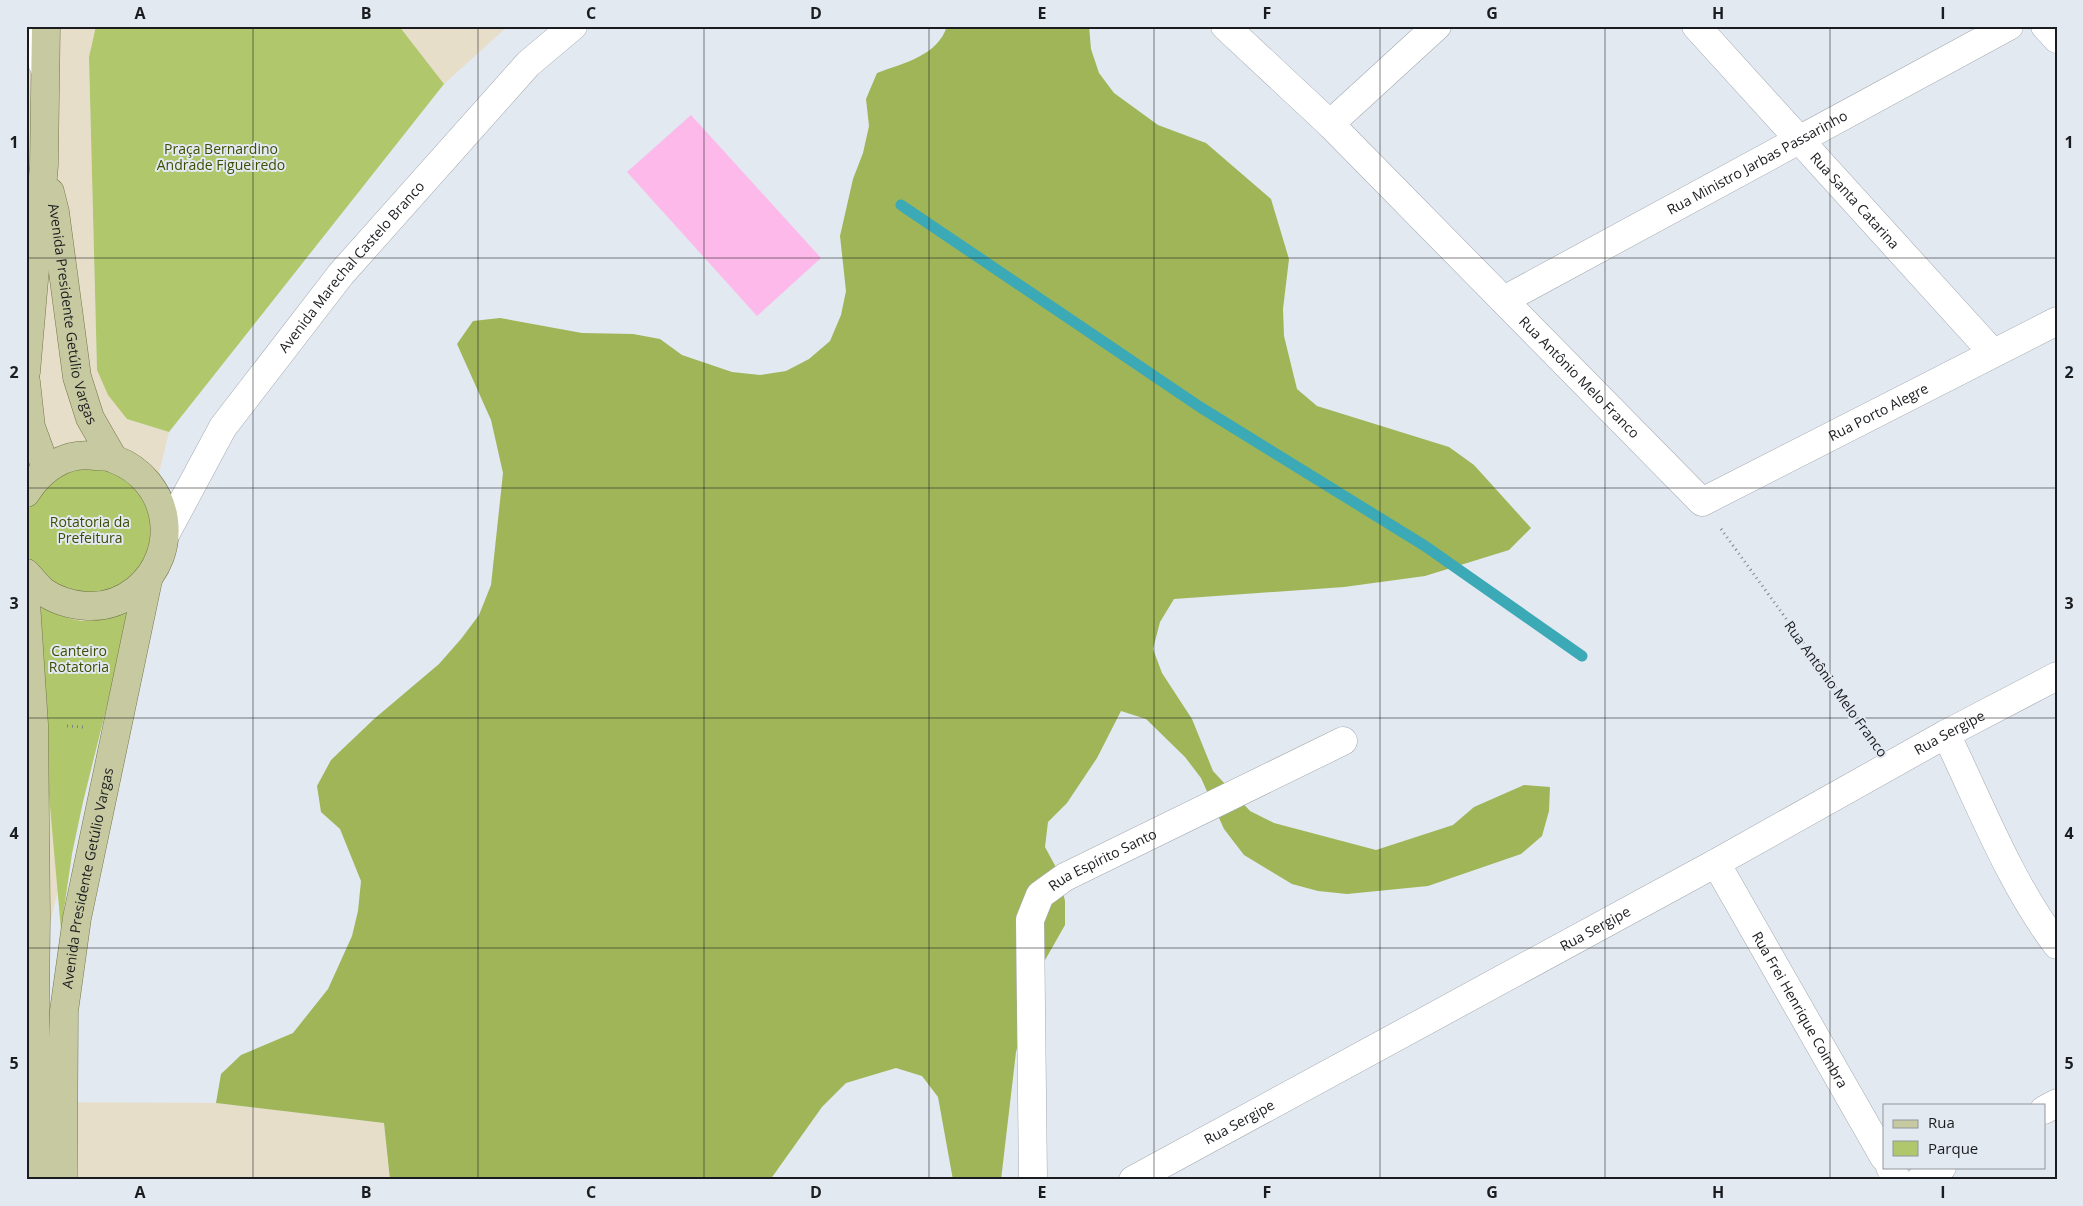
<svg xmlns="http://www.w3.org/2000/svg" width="2083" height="1206" viewBox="0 0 2083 1206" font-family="'Open Sans',sans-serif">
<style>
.commercial{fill:#e7dec9}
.green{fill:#b0c76b}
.forest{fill:#9fb558}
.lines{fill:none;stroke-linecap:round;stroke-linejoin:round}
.stream{stroke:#3ca9b6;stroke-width:11}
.building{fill:#fcb9e9}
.minor-casing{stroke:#a4aab1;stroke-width:29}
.major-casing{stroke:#727649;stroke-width:29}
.path{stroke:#808489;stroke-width:3;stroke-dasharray:1 4;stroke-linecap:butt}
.minor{stroke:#fff;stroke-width:28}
.major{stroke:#c7caa0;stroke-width:28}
.grid{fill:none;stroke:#1a1c1f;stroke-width:1;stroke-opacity:0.55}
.labels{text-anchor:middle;stroke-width:4;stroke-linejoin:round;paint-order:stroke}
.park-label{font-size:14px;fill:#3f4c03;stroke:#e3e9f1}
.street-label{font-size:14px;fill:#1a1c1f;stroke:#e3e9f1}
.neatline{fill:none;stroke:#1a1c1f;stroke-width:2}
.grid-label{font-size:16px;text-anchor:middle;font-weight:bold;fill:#1a1c1f}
</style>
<rect width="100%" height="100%" fill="#e3e9f1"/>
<path class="commercial" d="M26,26H96L89,57L97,370L127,419L169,432L26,1023Z
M399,26H508L444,84Z
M26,1102L216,1103L384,1123L390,1180H26Z"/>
<path class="green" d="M96,26H399L444,84L169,432L127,419L108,395L97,370L89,57Z
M76,467H101L140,486L155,526L140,576L90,602L33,572C25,545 20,514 39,490C45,481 66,472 76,467Z
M37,602C77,627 88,625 131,609L83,802L72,854L61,930L47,772Z"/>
<path class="forest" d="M947,26H1089L1091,49L1099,73L1114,93L1158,125L1206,143L1271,199L1289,259L1283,309L1284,336L1297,389L1317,406L1449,447L1474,465L1531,528L1509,550L1425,576L1344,587L1174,599L1160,622L1153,649L1162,673L1192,719L1213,771L1250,811L1274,823L1376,850L1453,825L1474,807L1524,785L1550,787L1549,811L1542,836L1521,854L1428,886L1347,894L1318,891L1292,884L1244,855L1224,829L1201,778L1185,757L1146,719L1121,711L1097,758L1067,803L1048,822L1045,847L1058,871L1065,901V925L1036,976L1016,1052L1001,1180H953L938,1097L922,1076L896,1068L846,1083L822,1107L770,1180H390L384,1123L216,1103L221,1074L241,1055L293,1033L328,989L352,936L358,911L361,881L340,829L321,812L317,786L331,760L374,719L439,664L461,639L479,615L491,585L503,473L491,420L457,344L473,321L500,318L582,333L633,334L660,339L682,355L732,372L760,375L786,371L809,359L830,341L841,315L846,291L840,236L853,179L863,153L869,126L866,99L877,73C903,63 938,56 947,26Z"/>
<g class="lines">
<path class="stream" d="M901,205L1200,407L1425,546L1582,656"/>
</g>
<path class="building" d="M691,115L821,258L757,316L627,172Z"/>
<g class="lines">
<g class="minor-casing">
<g id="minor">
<path id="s1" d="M1225,26L1330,124L1702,502L2057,321"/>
<path id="s2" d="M1696,26L1993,353"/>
<path d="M2045,26L2057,39"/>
<path d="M26,29L45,69"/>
<path d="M1330,124L1437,26"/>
<path id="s3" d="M1504,300L2009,26"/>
<path id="s4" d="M165,535L223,427L341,274L528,64L573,26"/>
<path d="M1946,734C1980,804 2010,883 2057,945"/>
<path id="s5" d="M1716,863L1884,1157"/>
<path d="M2044,1110L2057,1103"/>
<path d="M1890,1167L1897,1180"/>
<path id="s6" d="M1033,1180L1030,920L1040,895L1065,877L1343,741"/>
<path id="s7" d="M1133,1180L1716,863L1946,734L2057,676"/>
<path d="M1920,1180L1942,1167"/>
</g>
</g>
<g class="major-casing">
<g id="major">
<path id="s8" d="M50,192L55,212L77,377L90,418L113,458"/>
<path d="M26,372L44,165L46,26"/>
<path d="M26,382L31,427L46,468"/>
<path d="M26,493C41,469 66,451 95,456C101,456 108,456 114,459C171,480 182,552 136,590C122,601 105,607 87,606C72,605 57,601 44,592C38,587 32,579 26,573"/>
<path d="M26,603L34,725L36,916L35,1010L41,1180"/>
<path id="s9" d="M63,1180L64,1011L77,918L148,580"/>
</g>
</g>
<path class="path" d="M1721,529L1872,737
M67,726L83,727"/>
<use href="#minor" class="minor"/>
<use href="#major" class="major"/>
</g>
<path class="grid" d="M253,26V1180M478,26V1180M704,26V1180M929,26V1180M1154,26V1180M1380,26V1180M1605,26V1180M1830,26V1180M26,258H2057M26,488H2057M26,718H2057M26,948H2057"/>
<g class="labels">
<g class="park-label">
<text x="221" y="154">Praça Bernardino<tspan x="221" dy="16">Andrade Figueiredo</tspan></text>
<text x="90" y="527">Rotatoria da<tspan x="90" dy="16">Prefeitura</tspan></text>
<text x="79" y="656">Canteiro<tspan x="79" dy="16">Rotatoria</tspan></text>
</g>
<g class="street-label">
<text dy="5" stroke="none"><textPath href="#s3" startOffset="288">Rua Ministro Jarbas Passarinho</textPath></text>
<text dy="5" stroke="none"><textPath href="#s2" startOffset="236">Rua Santa Catarina</textPath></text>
<text dy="5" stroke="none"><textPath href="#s4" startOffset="328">Avenida Marechal Castelo Branco</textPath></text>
<text dy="5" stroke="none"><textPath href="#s8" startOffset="124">Avenida Presidente Getúlio Vargas</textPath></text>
<text dy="5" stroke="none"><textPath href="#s1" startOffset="499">Rua Antônio Melo Franco</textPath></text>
<text dy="5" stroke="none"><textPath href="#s1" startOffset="872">Rua Porto Alegre</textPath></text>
<text transform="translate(1836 689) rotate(54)" y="5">Rua Antônio Melo Franco</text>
<text dy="5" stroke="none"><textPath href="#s7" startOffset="931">Rua Sergipe</textPath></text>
<text dy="5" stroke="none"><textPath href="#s6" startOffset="359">Rua Espírito Santo</textPath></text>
<text dy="5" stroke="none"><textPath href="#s9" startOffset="304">Avenida Presidente Getúlio Vargas</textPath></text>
<text dy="5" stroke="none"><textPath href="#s7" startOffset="526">Rua Sergipe</textPath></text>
<text dy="5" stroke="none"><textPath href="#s5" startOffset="169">Rua Frei Henrique Coimbra</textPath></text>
<text dy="5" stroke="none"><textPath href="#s7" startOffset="121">Rua Sergipe</textPath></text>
</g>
</g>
<rect width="2083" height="1206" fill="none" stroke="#e3e9f1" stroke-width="55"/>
<rect x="1883" y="1104" width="162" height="65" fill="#e3e9f1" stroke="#93979d"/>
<rect x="1893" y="1120" width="25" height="8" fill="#c7caa0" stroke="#93979d"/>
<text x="1928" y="1128" font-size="15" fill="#1a1c1f">Rua</text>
<rect x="1893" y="1141" width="25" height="15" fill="#b0c76b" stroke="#93979d"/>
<text x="1928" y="1154" font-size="15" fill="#1a1c1f">Parque</text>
<rect x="28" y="28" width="2028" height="1150" class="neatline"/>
<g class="grid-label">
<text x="140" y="19">A</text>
<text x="366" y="19">B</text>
<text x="591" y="19">C</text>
<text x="816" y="19">D</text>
<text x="1042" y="19">E</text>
<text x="1267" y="19">F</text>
<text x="1492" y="19">G</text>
<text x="1718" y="19">H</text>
<text x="1943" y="19">I</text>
<text x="14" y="148">1</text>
<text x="2069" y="148">1</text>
<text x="14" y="378">2</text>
<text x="2069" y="378">2</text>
<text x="14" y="609">3</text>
<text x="2069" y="609">3</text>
<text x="14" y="839">4</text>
<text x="2069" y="839">4</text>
<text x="14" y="1069">5</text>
<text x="2069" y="1069">5</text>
<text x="140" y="1198">A</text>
<text x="366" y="1198">B</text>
<text x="591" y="1198">C</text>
<text x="816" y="1198">D</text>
<text x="1042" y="1198">E</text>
<text x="1267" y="1198">F</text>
<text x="1492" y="1198">G</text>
<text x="1718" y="1198">H</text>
<text x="1943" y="1198">I</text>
</g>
</svg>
